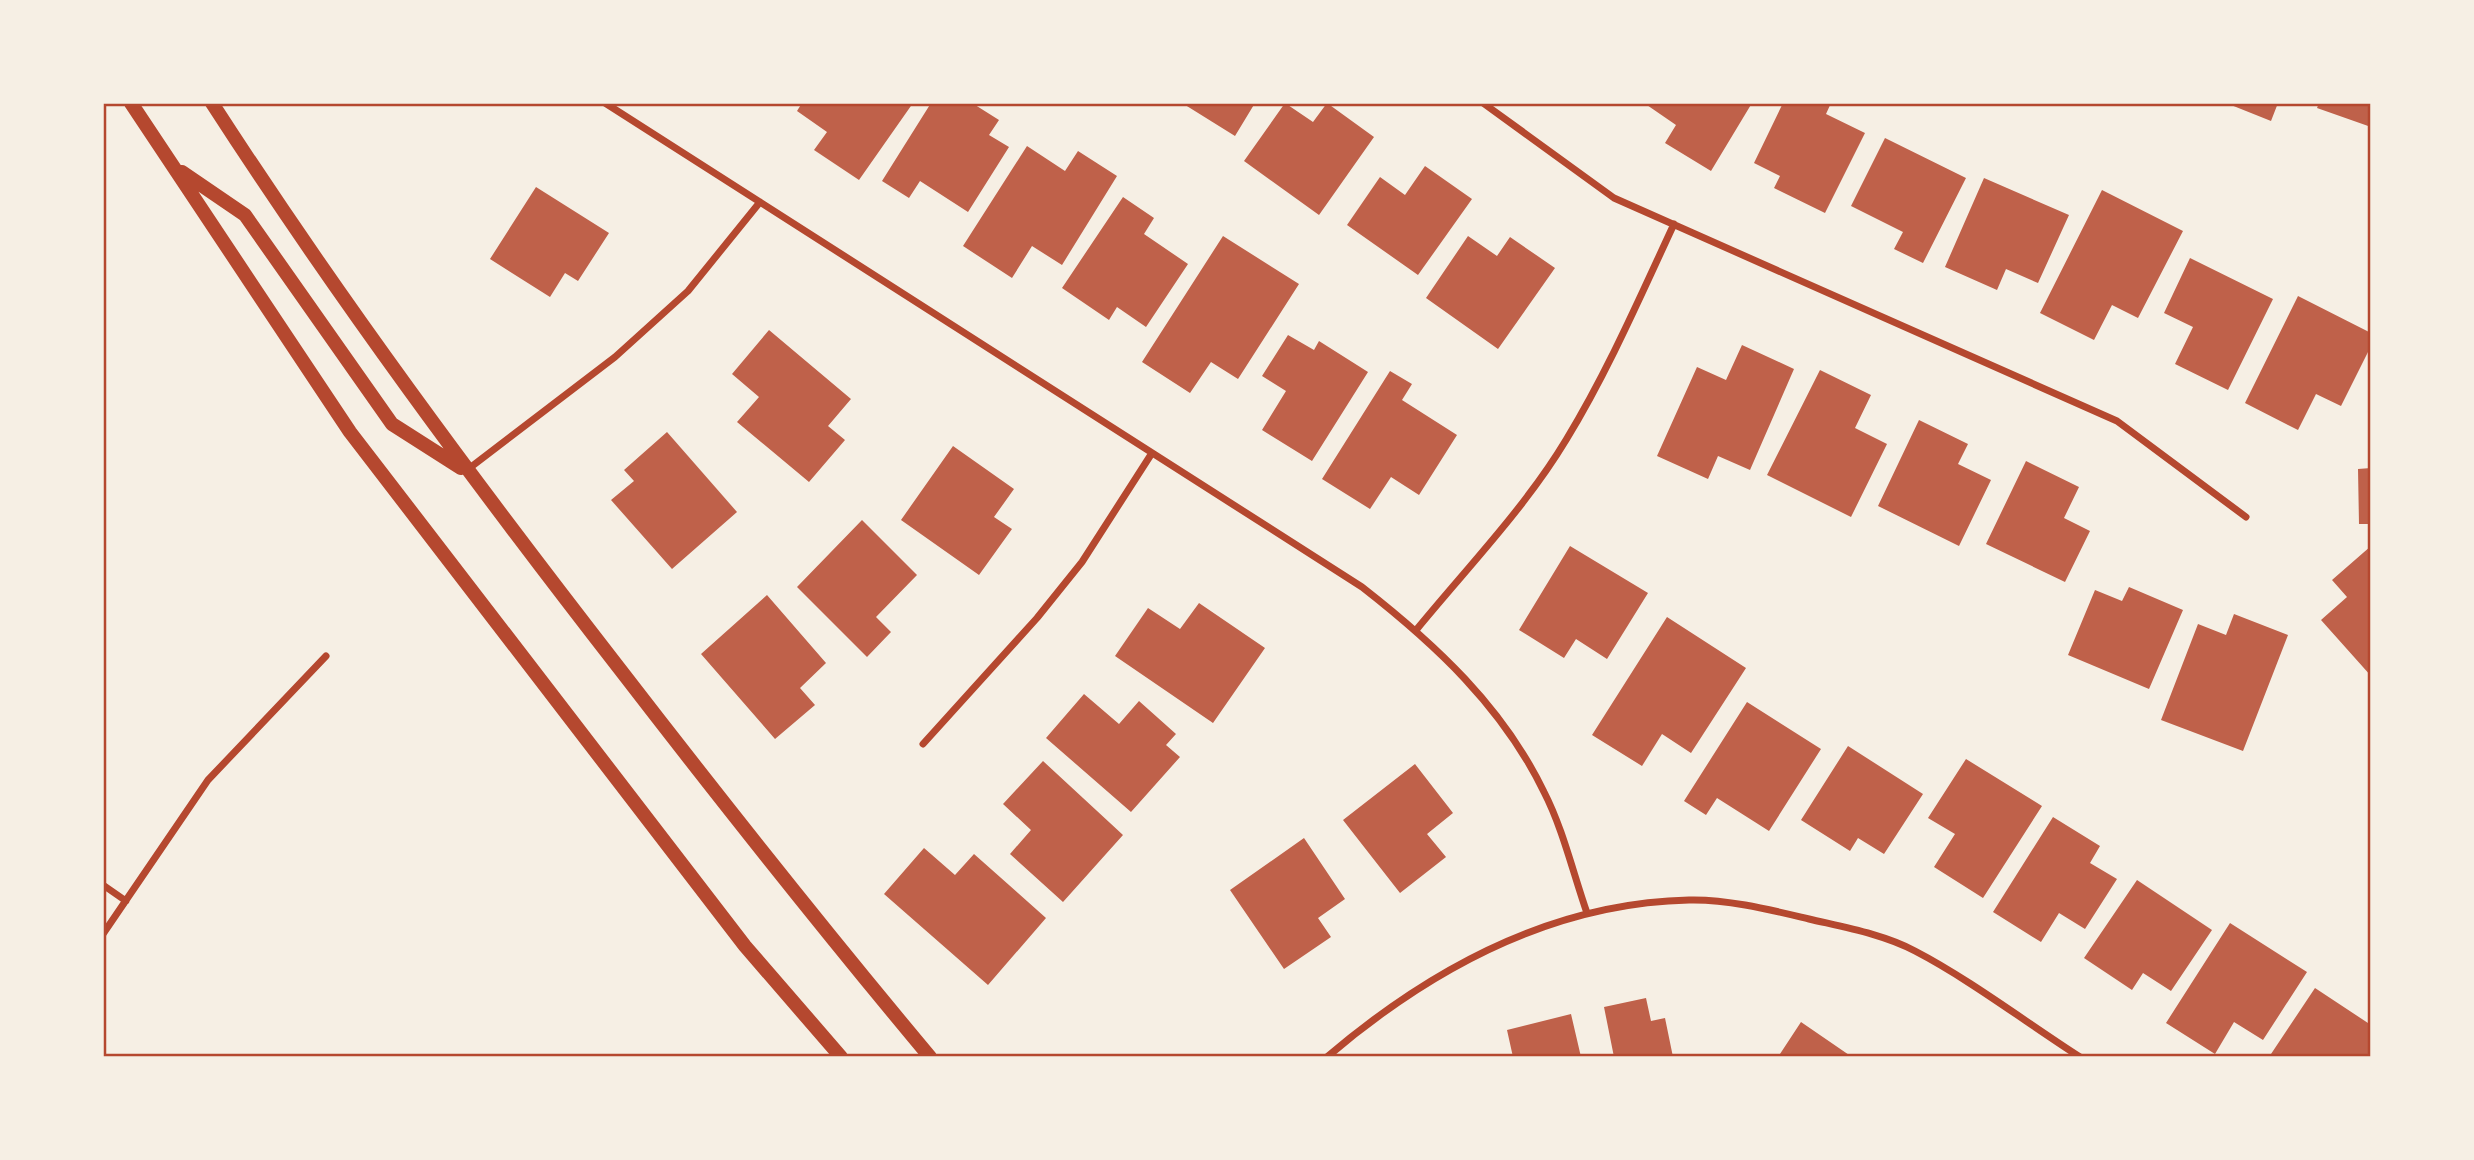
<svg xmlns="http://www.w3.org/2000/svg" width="2474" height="1160" font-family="Bitter,serif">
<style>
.building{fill:#bf614a}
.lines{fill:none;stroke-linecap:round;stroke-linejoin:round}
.minor{stroke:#b5482f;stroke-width:7}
.secondary{stroke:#b5482f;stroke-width:14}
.neatline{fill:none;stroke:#b5482f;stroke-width:2.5}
</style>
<rect width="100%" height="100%" fill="#f6efe4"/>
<path class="building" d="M802,103H913L859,180L814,150L827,132L797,111Z
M931,103H972L999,120L989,135L1009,147L968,212L920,181L909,198L882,181Z
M1182,103H1255L1235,136Z
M1285,103L1313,122L1327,103L1374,137L1319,215L1244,161Z
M1644,103H1752L1711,171L1665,143L1676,125Z
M1783,103H1831L1826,114L1865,133L1825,213L1774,188L1780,176L1754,163Z
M2226,103H2278L2271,121Z
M2319,103H2371V127L2317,108Z
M1885,138L1966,178L1923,263L1894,249L1903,232L1851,206Z
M1027,146L1065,171L1078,151L1117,176L1062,265L1032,246L1012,278L963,246Z
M1425,166L1472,199L1418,275L1347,225L1380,177L1405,195Z
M1984,178L2069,215L2038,283L2006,269L1997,290L1945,267Z
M536,187L609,233L578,281L565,273L550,297L490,259Z
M2102,190L2183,231L2138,318L2112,305L2094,340L2040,313Z
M1123,197L1154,218L1144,234L1188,264L1146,327L1117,307L1109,320L1062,288Z
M1223,236L1299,284L1238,379L1211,362L1190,393L1142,362Z
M1468,236L1497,256L1510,237L1555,268L1498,349L1426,298Z
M2190,258L2273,299L2228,390L2175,364L2193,327L2164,313Z
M2298,296L2371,333V346L2341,406L2316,394L2298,430L2245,403Z
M769,330L851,399L828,426L845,440L809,482L737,422L759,397L732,374Z
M1288,335L1314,350L1319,341L1368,372L1312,461L1262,430L1286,391L1262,376Z
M1742,345L1794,369L1750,470L1718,456L1708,479L1657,456L1697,367L1726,380Z
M1820,370L1871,395L1855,428L1887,444L1851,517L1767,475Z
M1390,371L1412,384L1402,400L1457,435L1419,495L1391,477L1370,509L1322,479Z
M1919,420L1968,444L1958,464L1991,480L1959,546L1878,506Z
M667,432L737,512L672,569L611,500L634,481L624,470Z
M953,446L1014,489L994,517L1012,529L979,575L901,520Z
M2026,461L2079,487L2064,518L2090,531L2065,582L1986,544Z
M2371,468V524H2359L2358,469Z
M862,520L917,575L876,617L891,632L867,657L797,587Z
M1570,546L1648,593L1607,659L1576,639L1564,658L1519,630Z
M2371,546V676L2321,620L2347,597L2332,580Z
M2129,587L2183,610L2149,689L2068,655L2095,590L2122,601Z
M767,595L826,663L800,688L815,705L775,739L701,654Z
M1199,603L1265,648L1213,723L1115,656L1148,608L1180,629Z
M2234,614L2288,635L2243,751L2161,720L2198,624L2226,635Z
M1667,617L1746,668L1691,753L1662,734L1642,766L1592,735Z
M1084,694L1119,724L1139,701L1176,734L1166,745L1180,757L1131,812L1046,738Z
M1747,702L1821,749L1769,831L1717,798L1706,815L1684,801Z
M1848,746L1923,794L1884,854L1858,838L1850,851L1801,820Z
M1966,759L2042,806L1983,898L1934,867L1955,834L1928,818Z
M1043,761L1123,835L1063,902L1010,854L1031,830L1003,804Z
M1415,764L1453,813L1427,834L1446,857L1400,893L1343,820Z
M2053,817L2100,846L2090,863L2117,879L2085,929L2059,913L2041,942L1993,912Z
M1304,838L1345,899L1318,918L1331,937L1284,969L1230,890Z
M924,848L955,875L974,854L1046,918L988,985L884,894Z
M2137,880L2212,930L2171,991L2143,973L2132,990L2084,958Z
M2230,923L2307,972L2263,1040L2234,1022L2215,1054L2166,1023Z
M2315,988L2371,1025V1057H2269Z
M1646,998L1651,1021L1665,1018L1673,1057H1614L1604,1007Z
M1571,1014L1581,1057H1513L1507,1030Z
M1801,1022L1852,1057H1778Z"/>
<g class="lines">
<path class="minor" d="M605,103L1362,587C1435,644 1503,707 1544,792C1563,829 1573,873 1587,913
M1483,103L1614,198L2117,421L2246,517
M467,470L615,357L688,291L760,202
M1417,629C1467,568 1525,508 1566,440C1608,371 1640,297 1674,224
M923,744L1037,618L1082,562L1152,453
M103,885L126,901
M103,934L208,780L326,656
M1327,1057C1430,969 1550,903 1689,900C1728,899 1771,910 1809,919C1843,927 1883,934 1915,951C1969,979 2027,1023 2080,1057"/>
<path class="secondary" d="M131,103L350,432L745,946L841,1057
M212,103C338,298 476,484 619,668C720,799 823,929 930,1057
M182,172L245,215L392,424L461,468"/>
</g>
<rect width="2474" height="1160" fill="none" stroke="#f6efe4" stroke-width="210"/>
<rect x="105" y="105" width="2264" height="950" class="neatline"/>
</svg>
